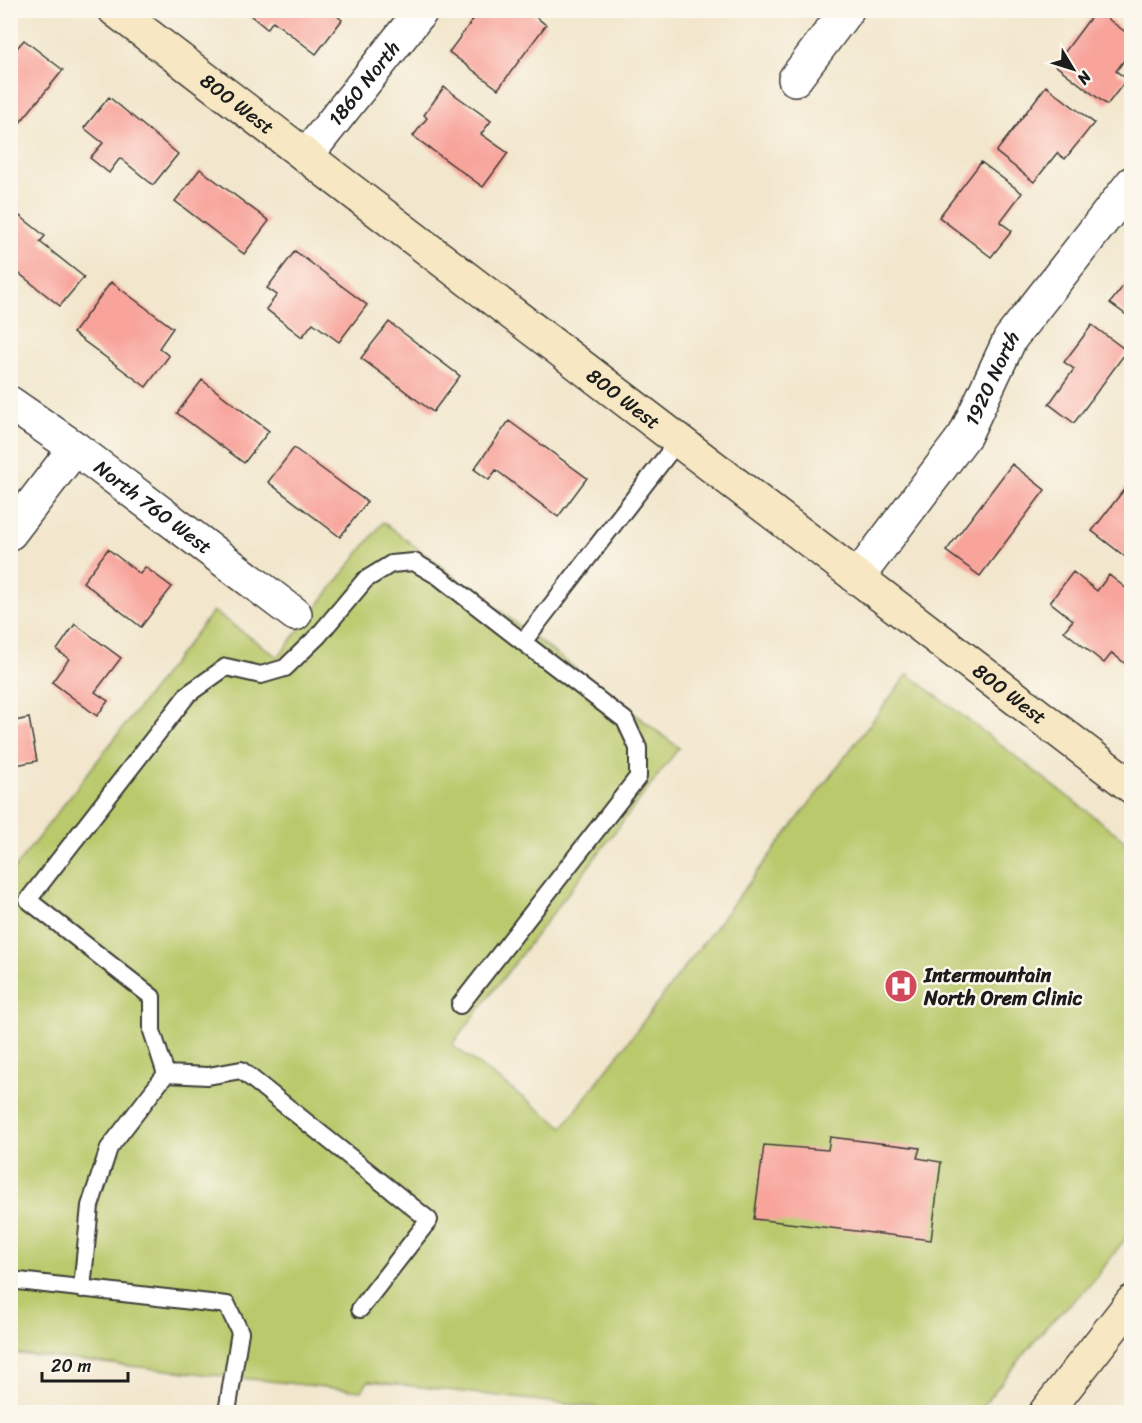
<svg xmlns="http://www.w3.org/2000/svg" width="1142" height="1423" font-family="Sriracha,sans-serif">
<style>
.green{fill:#bac96c;stroke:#6b7244;stroke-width:1.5}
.building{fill:#f8a49b}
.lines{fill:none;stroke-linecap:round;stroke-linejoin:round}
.lane-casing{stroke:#3c3a36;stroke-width:20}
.street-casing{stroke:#3c3a36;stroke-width:36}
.secondary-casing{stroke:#3c3a36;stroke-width:36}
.lane{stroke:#fff;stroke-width:16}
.street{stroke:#fff;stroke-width:33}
.secondary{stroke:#f7e8c3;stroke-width:33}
.labels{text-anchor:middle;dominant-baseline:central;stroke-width:5;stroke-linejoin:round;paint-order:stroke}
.street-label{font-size:20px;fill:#1c1c1c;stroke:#fbf7ec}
.poi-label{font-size:20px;font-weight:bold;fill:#1c1c1c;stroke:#fbf7ec;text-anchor:start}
</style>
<rect width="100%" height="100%" fill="#fbf7ec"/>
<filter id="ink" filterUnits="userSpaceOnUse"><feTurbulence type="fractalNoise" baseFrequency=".0167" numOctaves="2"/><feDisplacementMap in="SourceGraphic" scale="12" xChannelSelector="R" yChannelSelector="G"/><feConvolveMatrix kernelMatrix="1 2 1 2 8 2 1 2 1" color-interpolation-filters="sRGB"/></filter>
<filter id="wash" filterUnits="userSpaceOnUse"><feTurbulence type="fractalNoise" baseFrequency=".008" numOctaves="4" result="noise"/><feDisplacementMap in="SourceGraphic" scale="24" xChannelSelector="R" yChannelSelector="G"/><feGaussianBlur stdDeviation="1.35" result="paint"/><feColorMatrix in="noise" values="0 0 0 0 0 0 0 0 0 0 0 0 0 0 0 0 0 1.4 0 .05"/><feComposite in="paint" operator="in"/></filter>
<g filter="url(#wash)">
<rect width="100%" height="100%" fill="#f2e6cc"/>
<path class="green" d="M383,522L679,748L452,1045L563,1127L908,674L1131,845V1231L1092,1283L1046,1327L978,1412H636L369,1381L361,1391L11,1353L10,874L213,611L278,657Z"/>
<g id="blocks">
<path class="building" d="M244,10H330L342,20L316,54L273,21L267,29Z
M480,10H527L546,25L498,89L449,52Z
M1096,10L1132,37V50L1116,71L1127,79L1107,105L1055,65Z
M24,40L63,70L18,125L10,119V56Z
M1046,86L1094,123L1065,159L1057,153L1034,182L996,152Z
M444,87L491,121L481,134L508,153L483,187L413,136L427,118L424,115Z
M109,97L178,154L153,185L120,158L109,173L90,158L103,143L84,128Z
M981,162L1022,193L1000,222L1012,231L991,257L939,217Z
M200,169L269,221L244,254L175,201Z
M20,216L45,236L40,242L84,277L60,306L16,271L10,278V228Z
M295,251L367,305L339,342L313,323L302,337L266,309L277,295L267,288Z
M1132,275V319L1110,303Z
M111,282L173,328L159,348L169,356L146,387L73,333Z
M389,322L460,376L433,412L361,358Z
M1092,325L1127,351L1074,423L1049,404L1074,369L1064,362Z
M202,380L269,431L244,463L177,413Z
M509,421L587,478L558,517L496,470L489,480L474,469Z
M294,448L367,502L340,537L268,482Z
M1012,464L1045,490L980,576L946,551Z
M1130,482L1132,483V562L1092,531Z
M108,549L140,574L145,567L172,587L141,627L83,582Z
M1073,572L1097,591L1109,575L1132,593V659L1127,665L1112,653L1104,663L1064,631L1073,620L1050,602Z
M75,624L121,658L95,692L108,701L97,716L52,682L69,659L57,650Z
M29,718L37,761L10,766V722Z
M830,1137L920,1148L917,1158L941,1162L931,1240L754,1219L764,1145L828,1150Z"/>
</g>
</g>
<g filter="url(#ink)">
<use href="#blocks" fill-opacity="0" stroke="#3c3a36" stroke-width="1.5"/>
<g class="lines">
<defs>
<path id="lane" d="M460,1005L638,777V748L625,720L523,642
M166,1074L152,1031V997L28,900L188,694L226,667L261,675L285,668L318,636L365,580L391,564L414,562L438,576L523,642L678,441
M10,1280L227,1305L240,1332L227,1412
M82,1289L90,1206L109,1148L166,1074L208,1076L241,1070L429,1220L360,1309"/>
<g id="street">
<path d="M795,79L847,10"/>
<path id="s1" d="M306,156L422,10"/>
<path id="s2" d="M10,403L75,448L295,614"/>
<path d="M10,533L75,448"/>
<path id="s3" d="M857,578L965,435L1010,339L1132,183"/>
</g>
<g id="secondary">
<path id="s4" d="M115,10L1132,787"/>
<path d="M1046,1412L1132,1302"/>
</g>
</defs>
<use href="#lane" class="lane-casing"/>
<use href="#street" class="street-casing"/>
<use href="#secondary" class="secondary-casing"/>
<use href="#lane" class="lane"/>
<use href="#street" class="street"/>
<use href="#secondary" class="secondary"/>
</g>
</g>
<defs>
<symbol id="hospital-disc" viewBox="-11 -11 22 22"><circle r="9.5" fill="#d1495b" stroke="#fbf7ec"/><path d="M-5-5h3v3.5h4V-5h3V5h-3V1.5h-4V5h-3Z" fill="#fff"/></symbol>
</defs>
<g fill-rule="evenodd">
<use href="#hospital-disc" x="882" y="967" width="38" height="38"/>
</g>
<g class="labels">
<g class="street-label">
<text stroke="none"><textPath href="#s1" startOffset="93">1860 North</textPath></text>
<text stroke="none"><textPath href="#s4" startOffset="154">800 West</textPath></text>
<text stroke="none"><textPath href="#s3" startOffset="242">1920 North</textPath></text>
<text stroke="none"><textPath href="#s4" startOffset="640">800 West</textPath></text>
<text stroke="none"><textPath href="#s2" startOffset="177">North 760 West</textPath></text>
<text stroke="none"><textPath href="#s4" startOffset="1126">800 West</textPath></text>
</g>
<g class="poi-label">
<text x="924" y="975">Intermountain<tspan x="924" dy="23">North Orem Clinic</tspan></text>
</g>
</g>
<rect width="1142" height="1423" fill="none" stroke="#fbf7ec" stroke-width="36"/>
<g transform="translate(1073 69) rotate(128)" stroke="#fbf7ec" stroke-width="4.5" paint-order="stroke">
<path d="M0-4.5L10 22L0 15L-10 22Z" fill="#1c1c1c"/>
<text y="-9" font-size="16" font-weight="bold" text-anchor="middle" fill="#1c1c1c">N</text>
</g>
<path d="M42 1372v9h86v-9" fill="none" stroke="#1c1c1c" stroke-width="3"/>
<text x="51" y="1372" font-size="18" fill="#1c1c1c" stroke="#fbf7ec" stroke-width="4.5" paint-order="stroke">20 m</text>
</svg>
